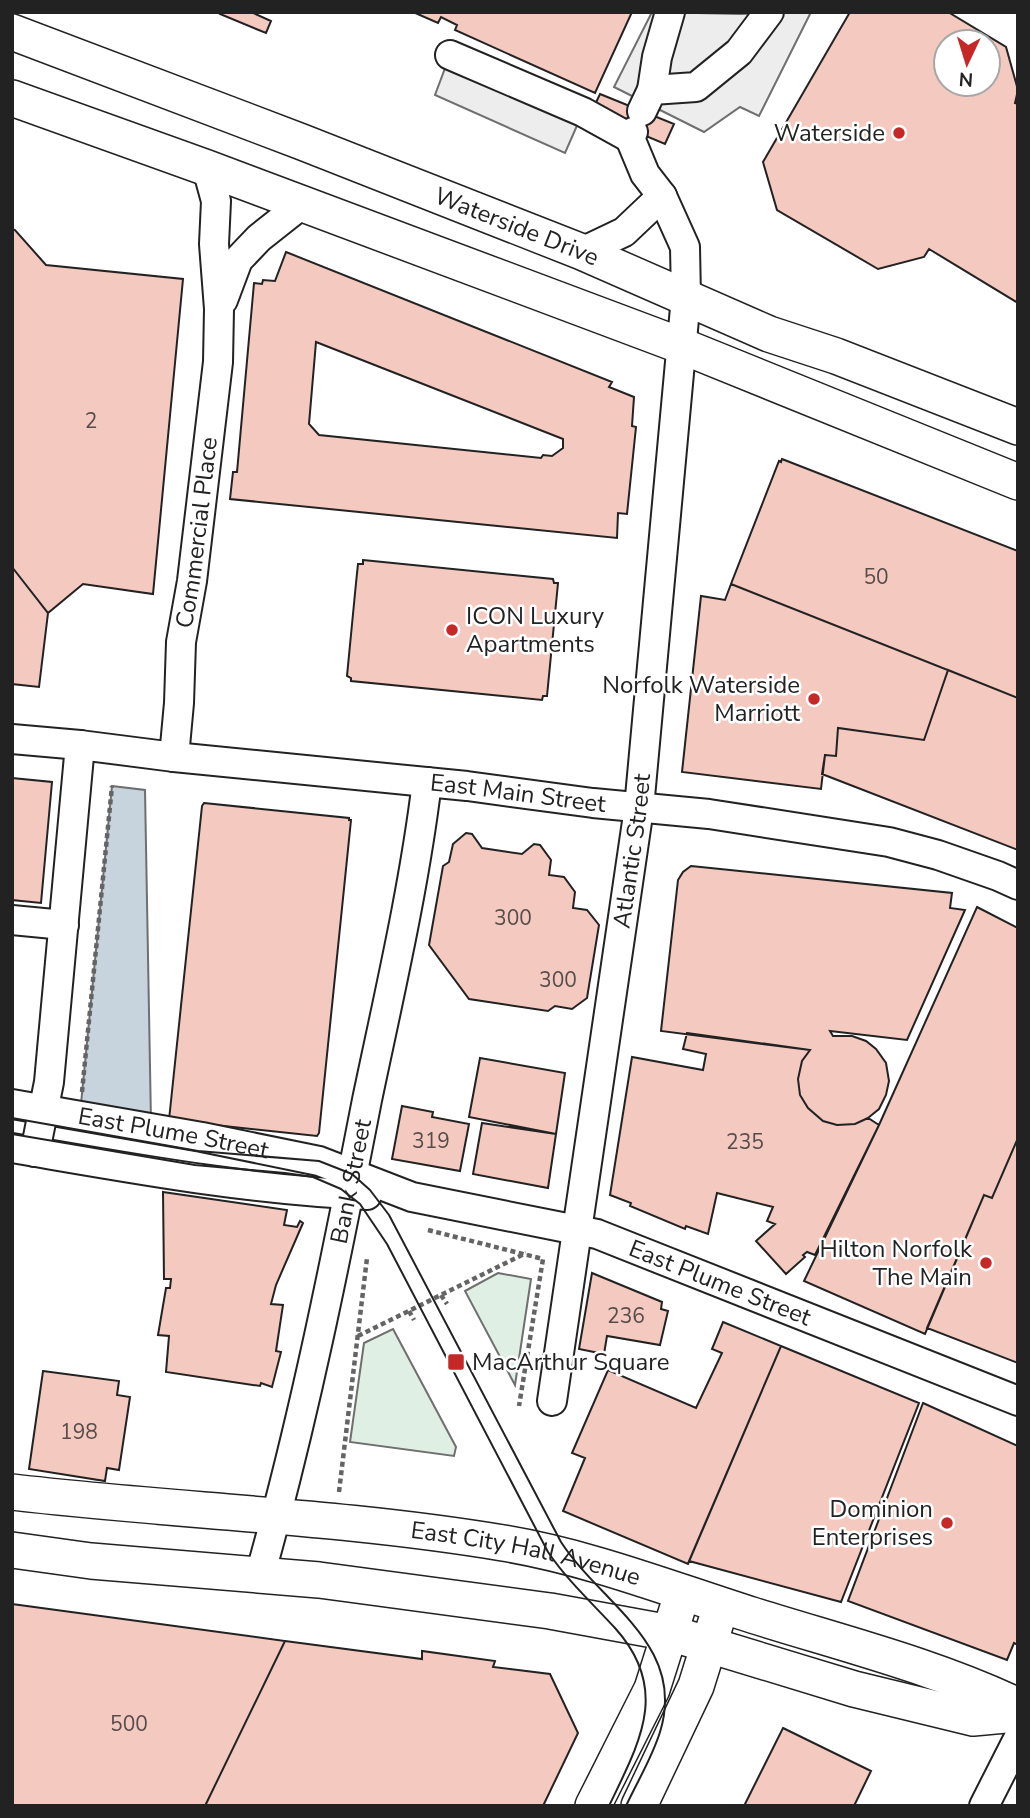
<svg xmlns="http://www.w3.org/2000/svg" width="1030" height="1818" font-family="'Nunito Sans',sans-serif">
<style>
.green{fill:#e0efe3;stroke:#6f6f6f;stroke-width:2}
.parking{fill:#ededed;stroke:#6f6f6f;stroke-width:2}
.water{fill:#c7d3dd;stroke:#6f6f6f;stroke-width:2}
.building{fill:#f3c9c0;stroke:#222;stroke-width:2;fill-rule:evenodd}
.lines{fill:none;stroke-linecap:round;stroke-linejoin:round}
.minor-casing{stroke:#222;stroke-width:32}
.major-casing{stroke:#222;stroke-width:38}
.path{stroke:#646464;stroke-width:4.5;stroke-dasharray:5 3.5;stroke-linecap:butt}
.minor{stroke:#fff;stroke-width:28}
.major{stroke:#fff;stroke-width:35}
.tram{stroke:#222;stroke-width:2}
.poi-dot{fill:#c62828;stroke:#fff;stroke-width:2.5}
.labels{text-anchor:middle;dominant-baseline:central;stroke-width:5;stroke-linejoin:round;paint-order:stroke}
.number-label{font-size:21px;fill:#564c4a}
.poi-label{font-size:24px;fill:#222;stroke:#fff;text-anchor:end}
.street-label{font-size:24px;fill:#222;stroke:#fff}
</style>
<rect width="100%" height="100%" fill="#fff"/>
<path class="green" d="M498,1273L531,1279L515,1385L465,1291Z
M393,1329L456,1447L454,1456L350,1442L364,1343Z"/>
<path class="parking" d="M652,12L741,14L811,12L759,116L740,107L704,132L614,87Z
M450,55L583,112L565,153L435,95Z"/>
<path class="water" d="M112,786L145,790L151,1122L81,1104Z"/>
<path class="building" d="M221,12H251L271,21L266,33L220,14Z
M413,12H632L595,93L455,30L457,25L441,17L438,23Z
M850,12H948L1006,47L1018,90L1015,103L1018,104V303L929,249L924,257L878,269L777,210L763,162ZM946,42H988V84H946Z
M600,94L674,124L665,144L591,113Z
M12,229L15,230L46,265L183,279L153,594L83,584L48,613L12,567Z
M286,252L612,382L609,387L634,397L632,426L636,427L627,514L618,513L617,538L230,499L233,472H237L254,283L262,284L263,280L275,281ZM316,342L563,439V448L552,456L543,455L541,458L319,435L309,424Z
M782,459L1018,551V698L731,584L779,461L781,462Z
M363,560L553,579L554,583H558L547,696H543L542,700L351,681V678L347,676L356,583L358,564H363Z
M12,567L48,613L39,687L12,684Z
M731,584L948,670L924,740L838,728L836,756L825,755L821,789L682,772L701,596L725,600Z
M948,670L1018,698V850L822,774L825,755L836,756L838,728L924,740Z
M12,778L52,782L41,903L12,900Z
M204,803L349,818V820H351L319,1133L317,1136L169,1120L202,806Z
M466,833L472,834L482,848L522,854L534,844L540,845L551,860L549,875L564,877L575,892L573,908L587,910L599,925L587,998L572,1009L555,1006L548,1011L469,999L429,945L443,866L449,862L453,844Z
M691,866L952,893L950,908L965,910L907,1040L830,1031L833,1036H852L866,1041L876,1049L886,1063L889,1081L886,1095L879,1109L868,1118L855,1124L837,1125L823,1121L808,1108L800,1095L798,1079L802,1061L810,1050L661,1031L678,880L683,872Z
M977,907L1018,928V1138L992,1198L984,1195L925,1334L804,1281L879,1125Z
M687,1033L810,1050L802,1061L798,1079L800,1095L808,1108L823,1121L837,1125L855,1124L868,1118L879,1125L815,1255L807,1252L803,1255L805,1257L786,1274L756,1241L775,1224L767,1221L773,1207L717,1193L708,1234L686,1226L685,1229L630,1206L631,1203L610,1195L632,1057L703,1070L706,1054L683,1049Z
M480,1058L565,1073L556,1134L469,1117Z
M402,1106L433,1112L432,1117L469,1124L460,1171L392,1159Z
M482,1123L556,1134L548,1188L473,1174Z
M1018,1138V1363L927,1328L984,1195L992,1198Z
M163,1192L287,1210L284,1225L297,1227L300,1221L303,1223L276,1285L271,1304L283,1305L276,1351L281,1352L272,1387L261,1383L260,1386L166,1372L169,1336L158,1335L166,1288H170L171,1279H164Z
M592,1273L662,1302L661,1309L668,1311L660,1345L607,1336L604,1354L579,1349Z
M723,1322L781,1346L688,1564L563,1511L585,1458L572,1453L608,1370L696,1408L722,1353L712,1349Z
M781,1346L919,1403L841,1602L689,1561Z
M43,1371L119,1381L117,1395L130,1397L119,1470L107,1468L105,1481L29,1469Z
M923,1403L1018,1446V1645L1014,1643L1007,1660L848,1601Z
M12,1604L285,1641L205,1806H12Z
M285,1641L422,1659V1651L495,1661L493,1667L550,1674L578,1733L543,1806H205Z
M783,1728L871,1771L854,1806H744Z"/>
<g class="lines">
<defs>
<g id="minor">
<path d="M450,55L583,112L630,138"/>
<path d="M652,90L657,57L670,12"/>
<path d="M642,111L652,90L696,87L739,52L769,12"/>
<path d="M582,252L624,232L662,196"/>
<path d="M223,300L238,260L259,238L302,204"/>
<path id="s1" d="M12,739L80,745L174,757L467,786L593,803L709,814L889,842L938,855L998,876L1018,885"/>
<path id="s2" d="M174,757L179,703L181,642L192,581L218,362L219,309L214,244L216,201L207,168"/>
<path d="M12,920L64,925"/>
<path id="s3" d="M12,1104L202,1137L319,1161L412,1197L597,1234L1018,1401"/>
<path d="M12,1148C130,1168 247,1190 367,1195"/>
<path d="M35,1152L49,1082L80,745"/>
<path id="s4" d="M552,1401L639,808L686,297L685,247L662,196L645,174L630,138L633,132"/>
<path id="s5" d="M260,1575C304,1419 336,1259 367,1100C389,995 414,889 427,782"/>
<path d="M984,1806L1018,1739"/>
</g>
<g id="major">
<path id="s6" d="M12,32L302,142L582,252L769,334L836,356L1018,427"/>
<path d="M12,98L207,168L682,346L1018,482"/>
<path id="s7" d="M12,1492C175,1511 341,1516 503,1543C588,1557 670,1589 752,1615C841,1643 934,1666 1018,1706"/>
<path d="M12,1550L91,1561L319,1580L550,1611L670,1633L854,1689L973,1718L1018,1714"/>
<path d="M593,1806L652,1689L677,1610"/>
<path d="M639,1806L696,1686L716,1622"/>
</g>
</defs>
<use href="#minor" class="minor-casing"/>
<use href="#major" class="major-casing"/>
<path class="path" d="M82,1092L112,786
M428,1230L543,1259L519,1406
M441,1295L447,1304
M409,1311L414,1320
M358,1336L526,1253
M339,1492L367,1258"/>
<use href="#minor" class="minor"/>
<use href="#major" class="major"/>
<path class="tram" d="M12,1118L198,1151L319,1161L352,1174L370,1190L389,1215L561,1542C601,1604 687,1645 660,1732C652,1758 637,1782 626,1806
M12,1134L195,1165L285,1173L313,1177L341,1189L360,1204L387,1244L548,1552C567,1580 592,1603 615,1628C671,1690 639,1743 609,1806"/>
</g>
<g class="poi-dot">
<circle cx="899" cy="133" r="7"/>
<circle cx="452" cy="630" r="7"/>
<circle cx="814" cy="699" r="7"/>
<circle cx="986" cy="1263" r="7"/>
<rect x="447" y="1353" width="18" height="18" rx="3.5"/>
<circle cx="947" cy="1523" r="7"/>
</g>
<g class="labels">
<g class="number-label">
<text x="91" y="421">2</text>
<text x="876" y="577">50</text>
<text x="513" y="918">300</text>
<text x="558" y="980">300</text>
<text x="431" y="1141">319</text>
<text x="745" y="1142">235</text>
<text x="626" y="1316">236</text>
<text x="79" y="1432">198</text>
<text x="129" y="1724">500</text>
</g>
<g class="poi-label">
<text x="885" y="133">Waterside</text>
<text x="466" y="616" text-anchor="start">ICON Luxury<tspan x="466" dy="28">Apartments</tspan></text>
<text x="800" y="685">Norfolk Waterside<tspan x="800" dy="28">Marriott</tspan></text>
<text x="972" y="1249">Hilton Norfolk<tspan x="972" dy="28">The Main</tspan></text>
<text x="472" y="1362" text-anchor="start">MacArthur Square</text>
<text x="933" y="1509">Dominion<tspan x="933" dy="28">Enterprises</tspan></text>
</g>
<g class="street-label">
<text stroke="none"><textPath href="#s6" startOffset="541">Waterside Drive</textPath></text>
<text stroke="none"><textPath href="#s2" startOffset="226">Commercial Place</textPath></text>
<text stroke="none"><textPath href="#s1" startOffset="509">East Main Street</textPath></text>
<text stroke="none"><textPath href="#s4" startOffset="556">Atlantic Street</textPath></text>
<text stroke="none"><textPath href="#s3" startOffset="164">East Plume Street</textPath></text>
<text stroke="none"><textPath href="#s5" startOffset="404">Bank Street</textPath></text>
<text stroke="none"><textPath href="#s3" startOffset="733">East Plume Street</textPath></text>
<text stroke="none"><textPath href="#s7" startOffset="518">East City Hall Avenue</textPath></text>
</g>
</g>
<rect width="1030" height="1818" fill="none" stroke="#222222" stroke-width="28"/>
<g transform="translate(967 63) rotate(184)"><circle r="33" fill="#ffffff" stroke="#a7a7a7" stroke-width="2"/>
<path d="M0-5L12 26L0 18L-12 26Z" fill="#c62828"/>
<text y="-10" font-size="19" font-weight="bold" text-anchor="middle" fill="#222222">N</text>
</g>
</svg>
